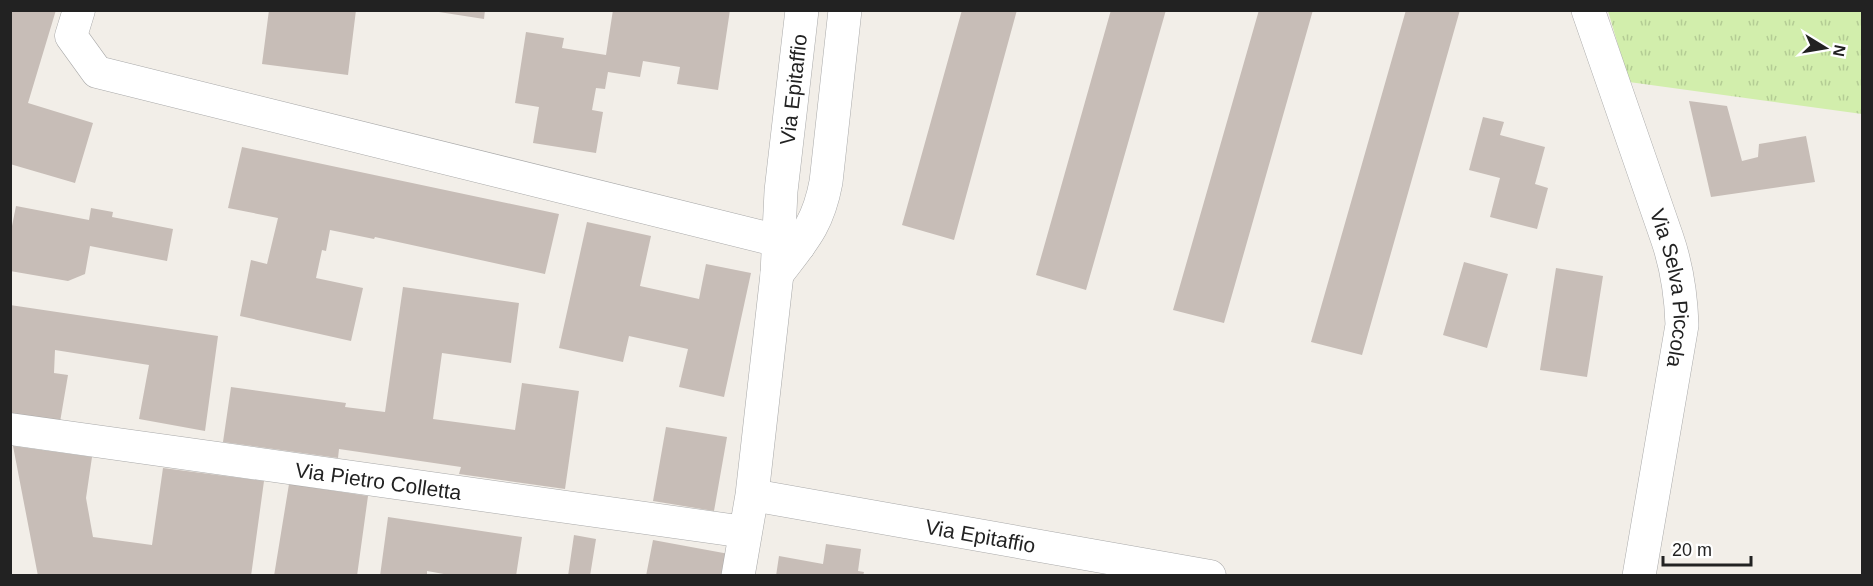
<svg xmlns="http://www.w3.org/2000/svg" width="1873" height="586" font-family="Helvetica,sans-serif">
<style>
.grass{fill:url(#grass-tufts)}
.building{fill:#c7bdb7}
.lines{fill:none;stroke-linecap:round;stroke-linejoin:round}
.minor-casing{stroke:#a9a9a9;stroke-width:33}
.tertiary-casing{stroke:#a9a9a9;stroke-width:34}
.minor{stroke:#fff;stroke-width:32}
.tertiary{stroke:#fff;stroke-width:33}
.labels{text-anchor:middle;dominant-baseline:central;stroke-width:6;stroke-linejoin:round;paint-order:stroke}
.street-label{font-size:21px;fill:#222;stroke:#fff}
</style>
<defs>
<pattern id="grass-tufts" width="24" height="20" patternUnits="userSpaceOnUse" patternTransform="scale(1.5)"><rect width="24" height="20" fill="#d2eeac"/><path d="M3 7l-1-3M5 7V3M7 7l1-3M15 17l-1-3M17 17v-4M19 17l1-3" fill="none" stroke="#b4cc94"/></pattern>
</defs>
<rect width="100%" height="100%" fill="#f2eee8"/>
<path class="grass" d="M1608,11H1862V114L1629,82Z"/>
<path class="building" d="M10,10H56L28,103L93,123L75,183L10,164Z
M269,10H356L348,75L262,64Z
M426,10H485L484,19Z
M613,10H730L718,90L677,84L680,67L643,61L640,77L608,72L605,89L596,88L592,110L603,112L596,153L533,143L539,107L515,103L526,32L564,38L562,48L606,55Z
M962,10H1017L954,240L902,225Z
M1111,10H1166L1086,290L1036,275Z
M1259,10H1313L1224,323L1173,310Z
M1406,10H1460L1362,355L1311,342Z
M1689,101L1727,106L1742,161L1758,157L1759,144L1806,136L1815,182L1711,197Z
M1483,117L1504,122L1500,135L1545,147L1535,184L1548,188L1537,229L1490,217L1500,178L1469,170Z
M242,147L559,214L545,274L375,237L374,239L330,230L326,251L322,250L316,278L363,288L351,341L240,316L251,260L267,264L278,218L228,208Z
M16,206L89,220L91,208L113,212L112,217L173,229L167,261L90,246L85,274L68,281L10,271V236Z
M587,222L651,236L640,286L699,299L706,264L751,273L724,397L679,387L688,349L629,336L623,362L559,348Z
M1464,262L1508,274L1487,348L1443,335Z
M1556,268L1603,276L1587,377L1540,370Z
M403,287L519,303L511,363L442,353L433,419L515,430L522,383L579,391L565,489L459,474L461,467L339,449L338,458L223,442L231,387L346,403L345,407L385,412Z
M10,305L218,336L205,431L139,419L149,365L55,350L54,373L68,375L60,422L10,414Z
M666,427L727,437L714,511L653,501Z
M13,446L92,457L86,498L93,537L152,545L163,468L264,481L251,576H162L152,574V576H38Z
M289,484L368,496L357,576H274Z
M388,517L522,537L516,576H455L427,571V576H380Z
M574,535L596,539L590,576H568Z
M653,540L729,554L725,576H646Z
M826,544L861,549L858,571L864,572L863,576H776L779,556L823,564Z"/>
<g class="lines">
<defs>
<g id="minor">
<path d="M79,10L71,36L97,72L799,246"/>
<path id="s1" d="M10,429L745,532"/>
<path id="s2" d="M752,495L1210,576"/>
</g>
<g id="tertiary">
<path id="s3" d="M1588,10L1667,238C1677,267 1681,294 1682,325L1639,576"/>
<path d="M777,274C803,240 818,225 826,182L845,10"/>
<path id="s4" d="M738,576L752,495L777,274L781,191L802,10"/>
</g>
</defs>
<use href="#minor" class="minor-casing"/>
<use href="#tertiary" class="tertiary-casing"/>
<use href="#minor" class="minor"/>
<use href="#tertiary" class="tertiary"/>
</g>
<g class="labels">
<g class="street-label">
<text stroke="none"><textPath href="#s4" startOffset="490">Via Epitaffio</textPath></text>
<text stroke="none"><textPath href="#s3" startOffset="292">Via Selva Piccola</textPath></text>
<text stroke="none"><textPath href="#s1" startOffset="372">Via Pietro Colletta</textPath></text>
<text stroke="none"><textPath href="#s2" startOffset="232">Via Epitaffio</textPath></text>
</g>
</g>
<rect width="1873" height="586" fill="none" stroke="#222222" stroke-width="24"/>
<g transform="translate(1825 48) rotate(101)" stroke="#ffffff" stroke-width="4.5" paint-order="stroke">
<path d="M0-4.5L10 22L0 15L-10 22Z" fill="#222222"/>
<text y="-9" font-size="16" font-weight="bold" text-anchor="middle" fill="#222222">N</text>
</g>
<path d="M1663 556v9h88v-9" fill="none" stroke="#222222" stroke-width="3"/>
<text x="1672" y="556" font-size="18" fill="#222222" stroke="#ffffff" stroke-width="4.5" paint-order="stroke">20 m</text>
</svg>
